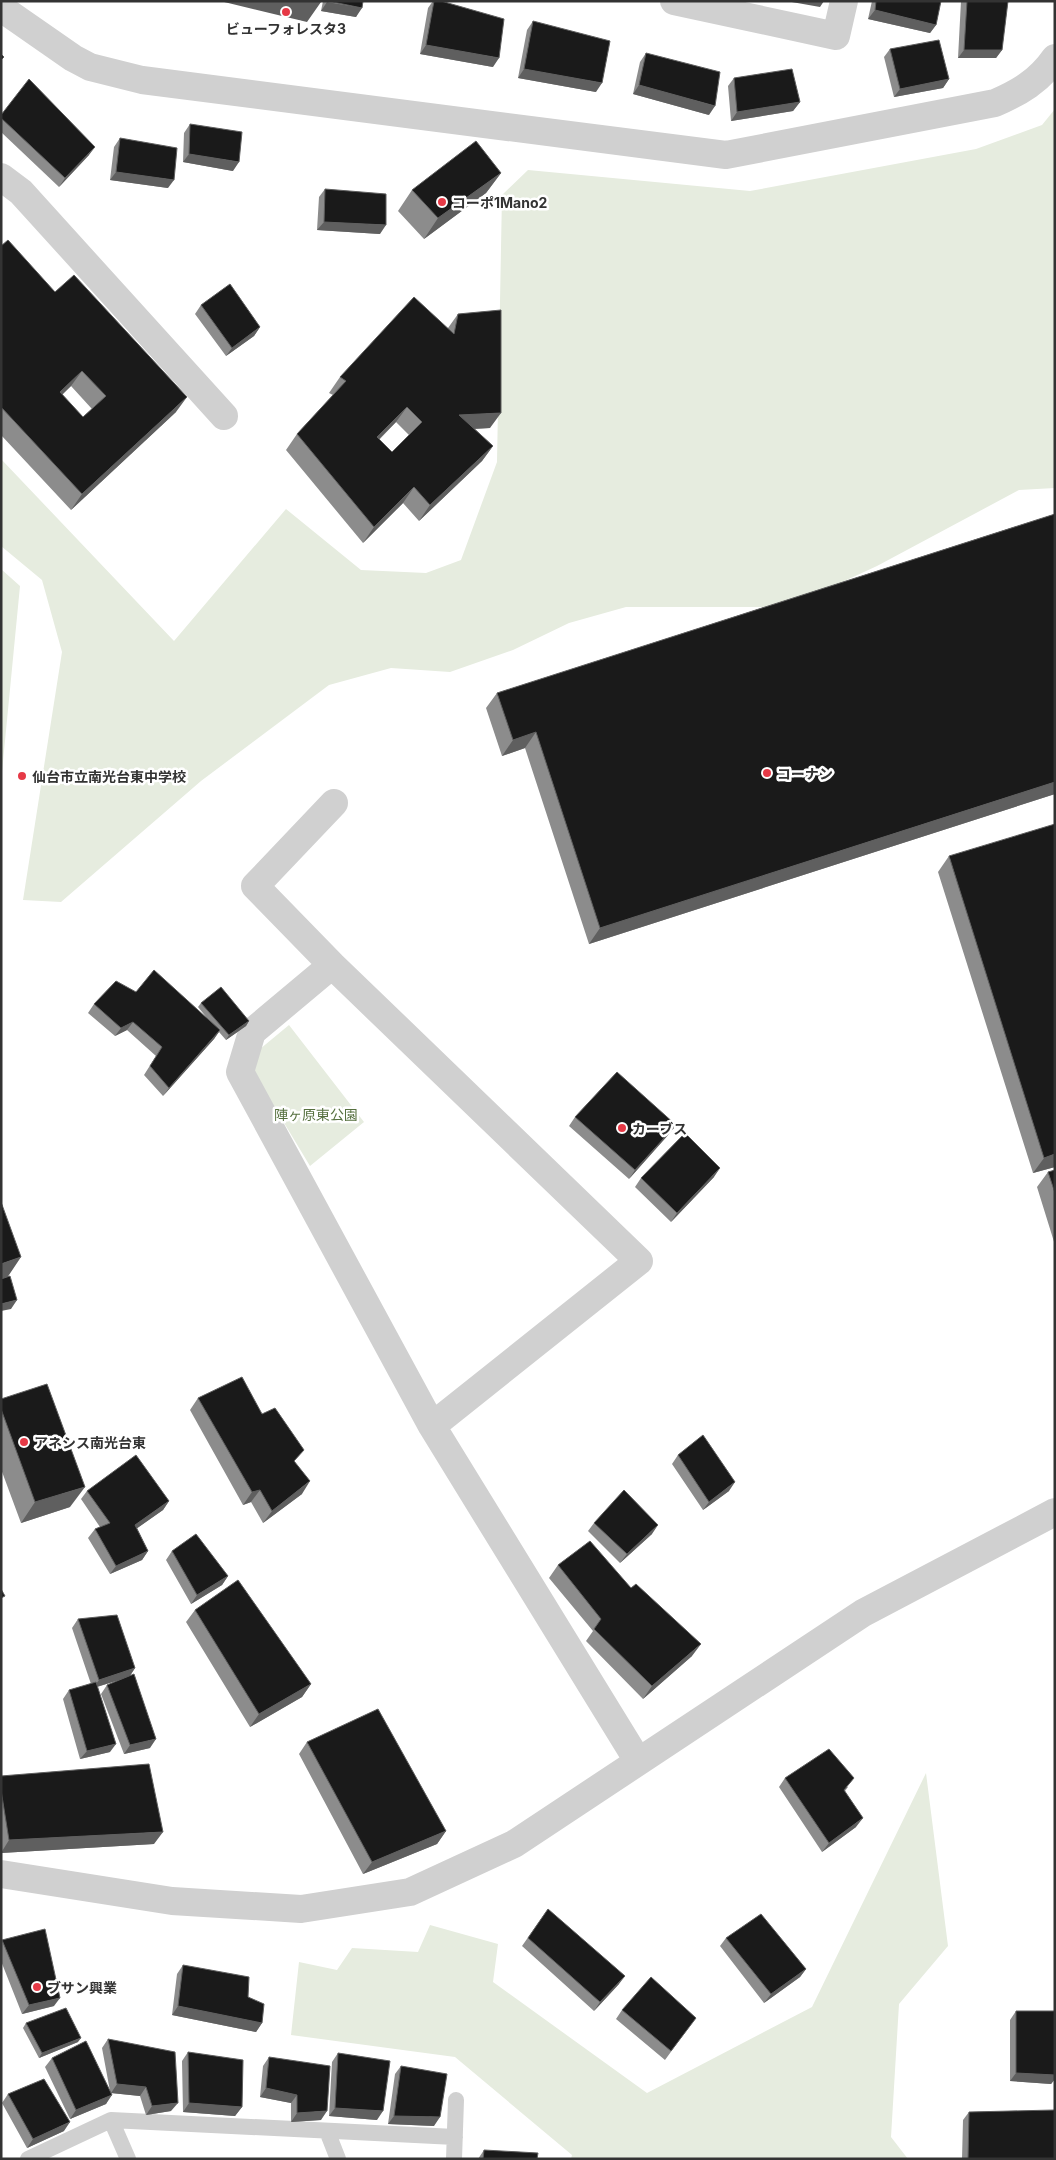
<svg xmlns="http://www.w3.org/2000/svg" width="1056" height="2160" font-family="Inter,'Noto Sans JP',sans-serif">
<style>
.green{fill:#e6ecdf}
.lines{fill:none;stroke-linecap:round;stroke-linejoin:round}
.service{stroke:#d0d0d0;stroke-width:16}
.minor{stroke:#d0d0d0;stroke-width:28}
.tertiary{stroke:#d0d0d0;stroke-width:28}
.wall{fill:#8c8c8c;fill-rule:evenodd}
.shaded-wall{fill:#5f5f5f}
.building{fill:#1a1a1a;stroke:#5f5f5f;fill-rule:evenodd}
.poi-dot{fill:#e63946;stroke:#fff;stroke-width:2}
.labels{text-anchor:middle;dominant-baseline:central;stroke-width:5;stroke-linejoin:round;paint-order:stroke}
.poi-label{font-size:14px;font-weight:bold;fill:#333;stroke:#fff;text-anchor:start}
.park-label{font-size:14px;fill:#56703f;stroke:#fff}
</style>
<rect width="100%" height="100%" fill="#fff"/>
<path class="green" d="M1055,109V488L1019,490L877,566L788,607H626L569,623L513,650L450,672L391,668L329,685L201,781L61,902L23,900L62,652L42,580L1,546V459L174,641L286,509L361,570L426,573L461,560L497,462L502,195L528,170L750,191L976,149L1042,125Z
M1,569L20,586L1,782Z
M289,1025L364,1122L310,1166L254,1073L260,1049Z
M926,1773L948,1946L899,2004L891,2137L908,2159H571L572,2155L455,2057L291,2035L299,1962L337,1970L352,1948L418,1952L430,1925L498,1944L493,1982L647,2093L812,2007Z"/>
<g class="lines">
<path class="service" d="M111,2120L128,2159
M327,2131L338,2159
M28,2159L111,2120L455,2137
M454,2159L456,2100"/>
<path class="minor" d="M674,1L836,36L844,1
M1,8L73,58L90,67L142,80L726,155L995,103C1020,92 1039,81 1055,58
M1,177L21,192L224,416
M334,803L255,886L332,965L639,1261L432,1426
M332,965L252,1032L240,1072L432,1426L638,1761"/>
<path class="tertiary" d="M1,1874L172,1901L301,1909L410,1892L514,1844L863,1613L1055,1512"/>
</g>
<path class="wall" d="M323,1H363L356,17L321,11Z
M433,1H441L493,67L420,54L428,8Z
M872,1H941L936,25L930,33L868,19Z
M961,1H1008L1002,50L996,58H958Z
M533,21L596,92L518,78L527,30Z
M890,49L949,79L943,88L894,97L884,57Z
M646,53L709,115L633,94L640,62Z
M734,78L800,102L793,111L731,121L728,86Z
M1,115L89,155L59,187L1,132Z
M190,124L233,171L183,162L184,133Z
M120,138L168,188L110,180L114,147Z
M501,173L486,193L424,239L398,211L412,190Z
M325,189L380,234L317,230L319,197Z
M1,246L55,292L176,412L71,510L1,435ZM71,386L92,409L83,417L62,395Z
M201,305L260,327L254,336L226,356L195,314Z
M458,314L490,428L475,429L493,446L482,461L419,521L403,503L363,543L286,450L297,434L333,395L329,393L340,377L448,328ZM396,422L409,435L392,452L379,440Z
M1055,514V794L589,944L525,748L502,756L486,708L497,693Z
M949,856L1055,1167L1033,1173L938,872Z
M136,992L207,1018L198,1007L201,1003L249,1021L246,1026L226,1040L219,1032L214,1039L163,1096L144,1075L156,1056L127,1030L115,1036L88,1013L94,1004Z
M575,1117L676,1125L669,1134L629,1179L569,1126Z
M1055,1170V1245L1037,1187L1048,1172Z
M714,1177L671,1222L635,1187L641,1178Z
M198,1398L262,1414L295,1462L302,1494L263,1523L251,1502L243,1505L190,1410Z
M1,1399L70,1507L21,1523L1,1469Z
M678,1455L729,1491L703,1510L672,1464Z
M87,1491L169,1501L163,1510L137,1528L148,1551L142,1560L110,1574L88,1538L95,1529L100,1527L81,1499Z
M594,1523L652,1534L620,1563L588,1531Z
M172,1551L228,1576L222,1585L191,1604L166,1560Z
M558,1565L631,1588L692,1656L643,1699L586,1641L593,1631L549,1578Z
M195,1610L311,1684L302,1697L250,1727L186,1622Z
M78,1619L135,1668L130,1676L150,1748L124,1754L101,1694L107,1685L119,1680L97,1687L110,1752L80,1759L63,1699L69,1690L91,1684L72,1628Z
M307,1742L446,1831L437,1844L363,1874L299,1754Z
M1,1776L154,1844L1,1853Z
M785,1778L848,1787L845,1791L856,1827L822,1852L779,1787Z
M548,1909L619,1984L594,2011L522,1946Z
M726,1938L806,1969L800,1977L764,2003L720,1946Z
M2,1940L54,2006L22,2014L1,1961V1942Z
M183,1965L248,1997L262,2023L256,2032L172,2015L177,1974Z
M622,2010L689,2027L665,2060L616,2019Z
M1016,2011H1055V2079L1051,2084L1010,2081V2020Z
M26,2023L78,2042L39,2058L23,2028Z
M108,2039L171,2111L146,2115L140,2096L111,2093L106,2104L70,2119L45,2067L52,2058L110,2091L102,2048Z
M188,2052L242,2107L235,2116L183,2112L182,2061Z
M338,2053L377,2120L329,2116L332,2062Z
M269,2057L321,2120L291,2122V2103L260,2097L263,2066Z
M401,2066L434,2126L388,2124L395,2074Z
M8,2094L64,2131L27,2148L2,2103Z
M969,2112L1055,2159H962L963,2120Z
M484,2150L537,2159H478Z"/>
<path class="shaded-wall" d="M220,1H320L321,2L307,22Z
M786,1H824L820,7Z
M327,2L362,8L356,17L321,11Z
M875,10L936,25L930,33L868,19Z
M426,45L499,58L493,67L420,54Z
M964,50H1002L996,58H958Z
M524,69L602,83L596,92L518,78Z
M949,79L943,88L894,97L900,89Z
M639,85L715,106L709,115L633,94Z
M800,102L793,111L731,121L737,112Z
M95,147L89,155L59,187L65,178Z
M189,154L239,162L233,171L183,162Z
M116,172L174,180L168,188L110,180Z
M501,173L486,193L424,239L438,218Z
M324,222L386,225L380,234L317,230Z
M260,327L254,336L226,356L232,348Z
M82,371L71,386L49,407L60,392Z
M187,397L176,412L71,510L82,494Z
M407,407L396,422L365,453L377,437Z
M501,413L490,428L448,430L459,415Z
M493,446L482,461L419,521L430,505Z
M414,487L403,503L363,543L374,527Z
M536,732L525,748L502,756L513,740Z
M1055,782V794L589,944L600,928Z
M249,1021L246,1026L226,1040L229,1035Z
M133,1022L127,1030L115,1036L121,1028Z
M220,1030L214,1039L163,1096L169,1088Z
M676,1125L669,1134L629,1179L635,1170Z
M1055,1154V1167L1033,1173L1044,1158Z
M720,1168L714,1177L671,1222L677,1213Z
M21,1257L7,1278L1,1280V1264Z
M17,1300L11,1309L1,1311V1304Z
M310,1481L302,1494L263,1523L272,1511Z
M735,1482L729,1491L703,1510L709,1502Z
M85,1487L70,1507L21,1523L35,1502Z
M260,1490L251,1502L243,1505L252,1492Z
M169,1501L163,1510L129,1534L135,1525Z
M658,1525L652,1534L620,1563L627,1554Z
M148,1551L142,1560L110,1574L116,1566Z
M228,1576L222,1585L191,1604L197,1595Z
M701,1644L692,1656L643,1699L652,1686Z
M135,1668L129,1677L93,1688L99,1680Z
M311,1684L302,1697L250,1727L259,1714Z
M156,1739L150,1748L124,1754L130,1745Z
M116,1744L110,1752L80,1759L87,1751Z
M863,1818L856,1827L822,1852L829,1843Z
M446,1831L437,1844L363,1874L372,1862Z
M163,1832L154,1844L1,1853L9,1840Z
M806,1969L800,1977L764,2003L771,1994Z
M625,1976L619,1984L594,2011L600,2002Z
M60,1998L54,2006L22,2014L29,2005Z
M178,2006L262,2023L256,2032L172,2015Z
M81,2038L78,2042L39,2058L42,2053Z
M1016,2073L1055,2075V2079L1051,2084L1010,2081Z
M117,2084L146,2087L140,2096L111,2093Z
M266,2088L297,2095L291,2103L260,2097Z
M112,2095L106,2104L70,2119L76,2110Z
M178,2103L171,2111L146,2115L152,2106Z
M189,2103L242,2107L235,2116L183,2112Z
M335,2108L383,2111L377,2120L329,2116Z
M327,2111L321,2120L291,2122L297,2113Z
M394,2116L440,2117L434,2126L388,2124Z
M70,2122L64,2131L27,2148L33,2139Z"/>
<path class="building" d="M328,1H363L362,8Z
M434,1H441L504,19L499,58L426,45Z
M876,1H941L936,25L875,10Z
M967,1H1008L1002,50H964Z
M533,21L610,41L602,83L524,69Z
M939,40L949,79L900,89L890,49Z
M646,53L720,72L715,106L639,85Z
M1,54L4,57L1,60Z
M792,69L800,102L737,112L734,78Z
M29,79L95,147L65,178L1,118V115Z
M190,124L242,132L239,162L189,154Z
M120,138L177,148L174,180L116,172Z
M476,141L501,173L438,218L412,190Z
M325,189L386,194V225L324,222Z
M8,240L55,292L74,275L187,397L82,494L1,407V246ZM82,371L106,396L83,417L60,392Z
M230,284L260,327L232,348L201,305Z
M414,297L454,334L458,314L501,310V413L459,415L493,446L430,505L414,487L374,527L297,434L346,381L340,377ZM407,407L422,422L392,452L377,437Z
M1055,514V782L600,928L536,732L513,740L497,693Z
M1055,824V1154L1044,1158L949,856Z
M154,970L220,1030L169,1088L150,1066L162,1047L133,1022L121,1028L94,1004L116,981L136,992Z
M221,987L249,1021L229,1035L201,1003Z
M617,1072L676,1125L635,1170L575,1117Z
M685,1133L720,1168L677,1213L641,1178Z
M1055,1170V1193L1048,1172Z
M1,1202L21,1257L1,1264Z
M10,1276L17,1300L1,1304V1279Z
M242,1377L262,1414L275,1408L304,1450L294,1461L310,1481L272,1511L260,1490L252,1492L198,1398Z
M47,1384L85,1487L35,1502L1,1409V1399Z
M703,1435L735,1482L709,1502L678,1455Z
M136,1455L169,1501L135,1525L148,1551L116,1566L95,1529L110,1523L87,1491Z
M624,1490L658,1525L627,1554L594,1523Z
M196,1534L228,1576L197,1595L172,1551Z
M590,1541L631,1588L636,1584L701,1644L652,1686L594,1629L601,1619L558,1565Z
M238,1580L311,1684L259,1714L195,1610Z
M1,1589L5,1596L1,1598Z
M117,1615L135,1668L99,1680L78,1619Z
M134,1674L156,1739L130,1745L107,1685Z
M96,1682L116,1744L87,1751L69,1690Z
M378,1709L446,1831L372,1862L307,1742Z
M829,1749L854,1778L844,1790L863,1818L829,1843L785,1778Z
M149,1764L163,1832L9,1840L1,1790V1776Z
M548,1909L625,1976L600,2002L528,1938Z
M761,1914L806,1969L771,1994L726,1938Z
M45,1929L60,1998L29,2005L2,1940Z
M183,1965L249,1977L248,1997L264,2004L262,2023L178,2006Z
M651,1977L696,2018L671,2051L622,2010Z
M66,2008L81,2038L42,2053L26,2023Z
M1016,2011H1055V2075L1016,2073Z
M108,2039L175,2052L178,2103L152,2106L146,2087L117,2084Z
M86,2041L112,2095L76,2110L52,2058Z
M188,2052L243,2060L242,2107L189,2103Z
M338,2053L390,2061L383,2111L335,2108Z
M269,2057L330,2066L327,2111L297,2113V2095L266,2088Z
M401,2066L447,2074L440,2117L394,2116Z
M44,2079L70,2122L33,2139L8,2094Z
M1055,2110V2159H968L969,2112Z
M484,2150L538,2153L537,2159H483Z"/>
<g class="poi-dot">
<circle cx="286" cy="12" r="5"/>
<circle cx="442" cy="202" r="5"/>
<circle cx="767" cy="773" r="5"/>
<circle cx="22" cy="776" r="5"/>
<circle cx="622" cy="1128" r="5"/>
<circle cx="24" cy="1442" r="5"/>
<circle cx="37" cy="1987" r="5"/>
</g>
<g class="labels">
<g class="poi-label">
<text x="286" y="28" text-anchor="middle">ビューフォレスタ3</text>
<text x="452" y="202">コーポ1Mano2</text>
<text x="777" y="773">コーナン</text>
<text x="32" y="776">仙台市立南光台東中学校</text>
<text x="632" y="1128">カーブス</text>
<text x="34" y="1442">アネシス南光台東</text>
<text x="47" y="1987">ブサン興業</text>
</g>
<g class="park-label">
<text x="316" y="1114">陣ヶ原東公園</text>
</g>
</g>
<rect width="1056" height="2160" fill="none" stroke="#333333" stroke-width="5"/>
</svg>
